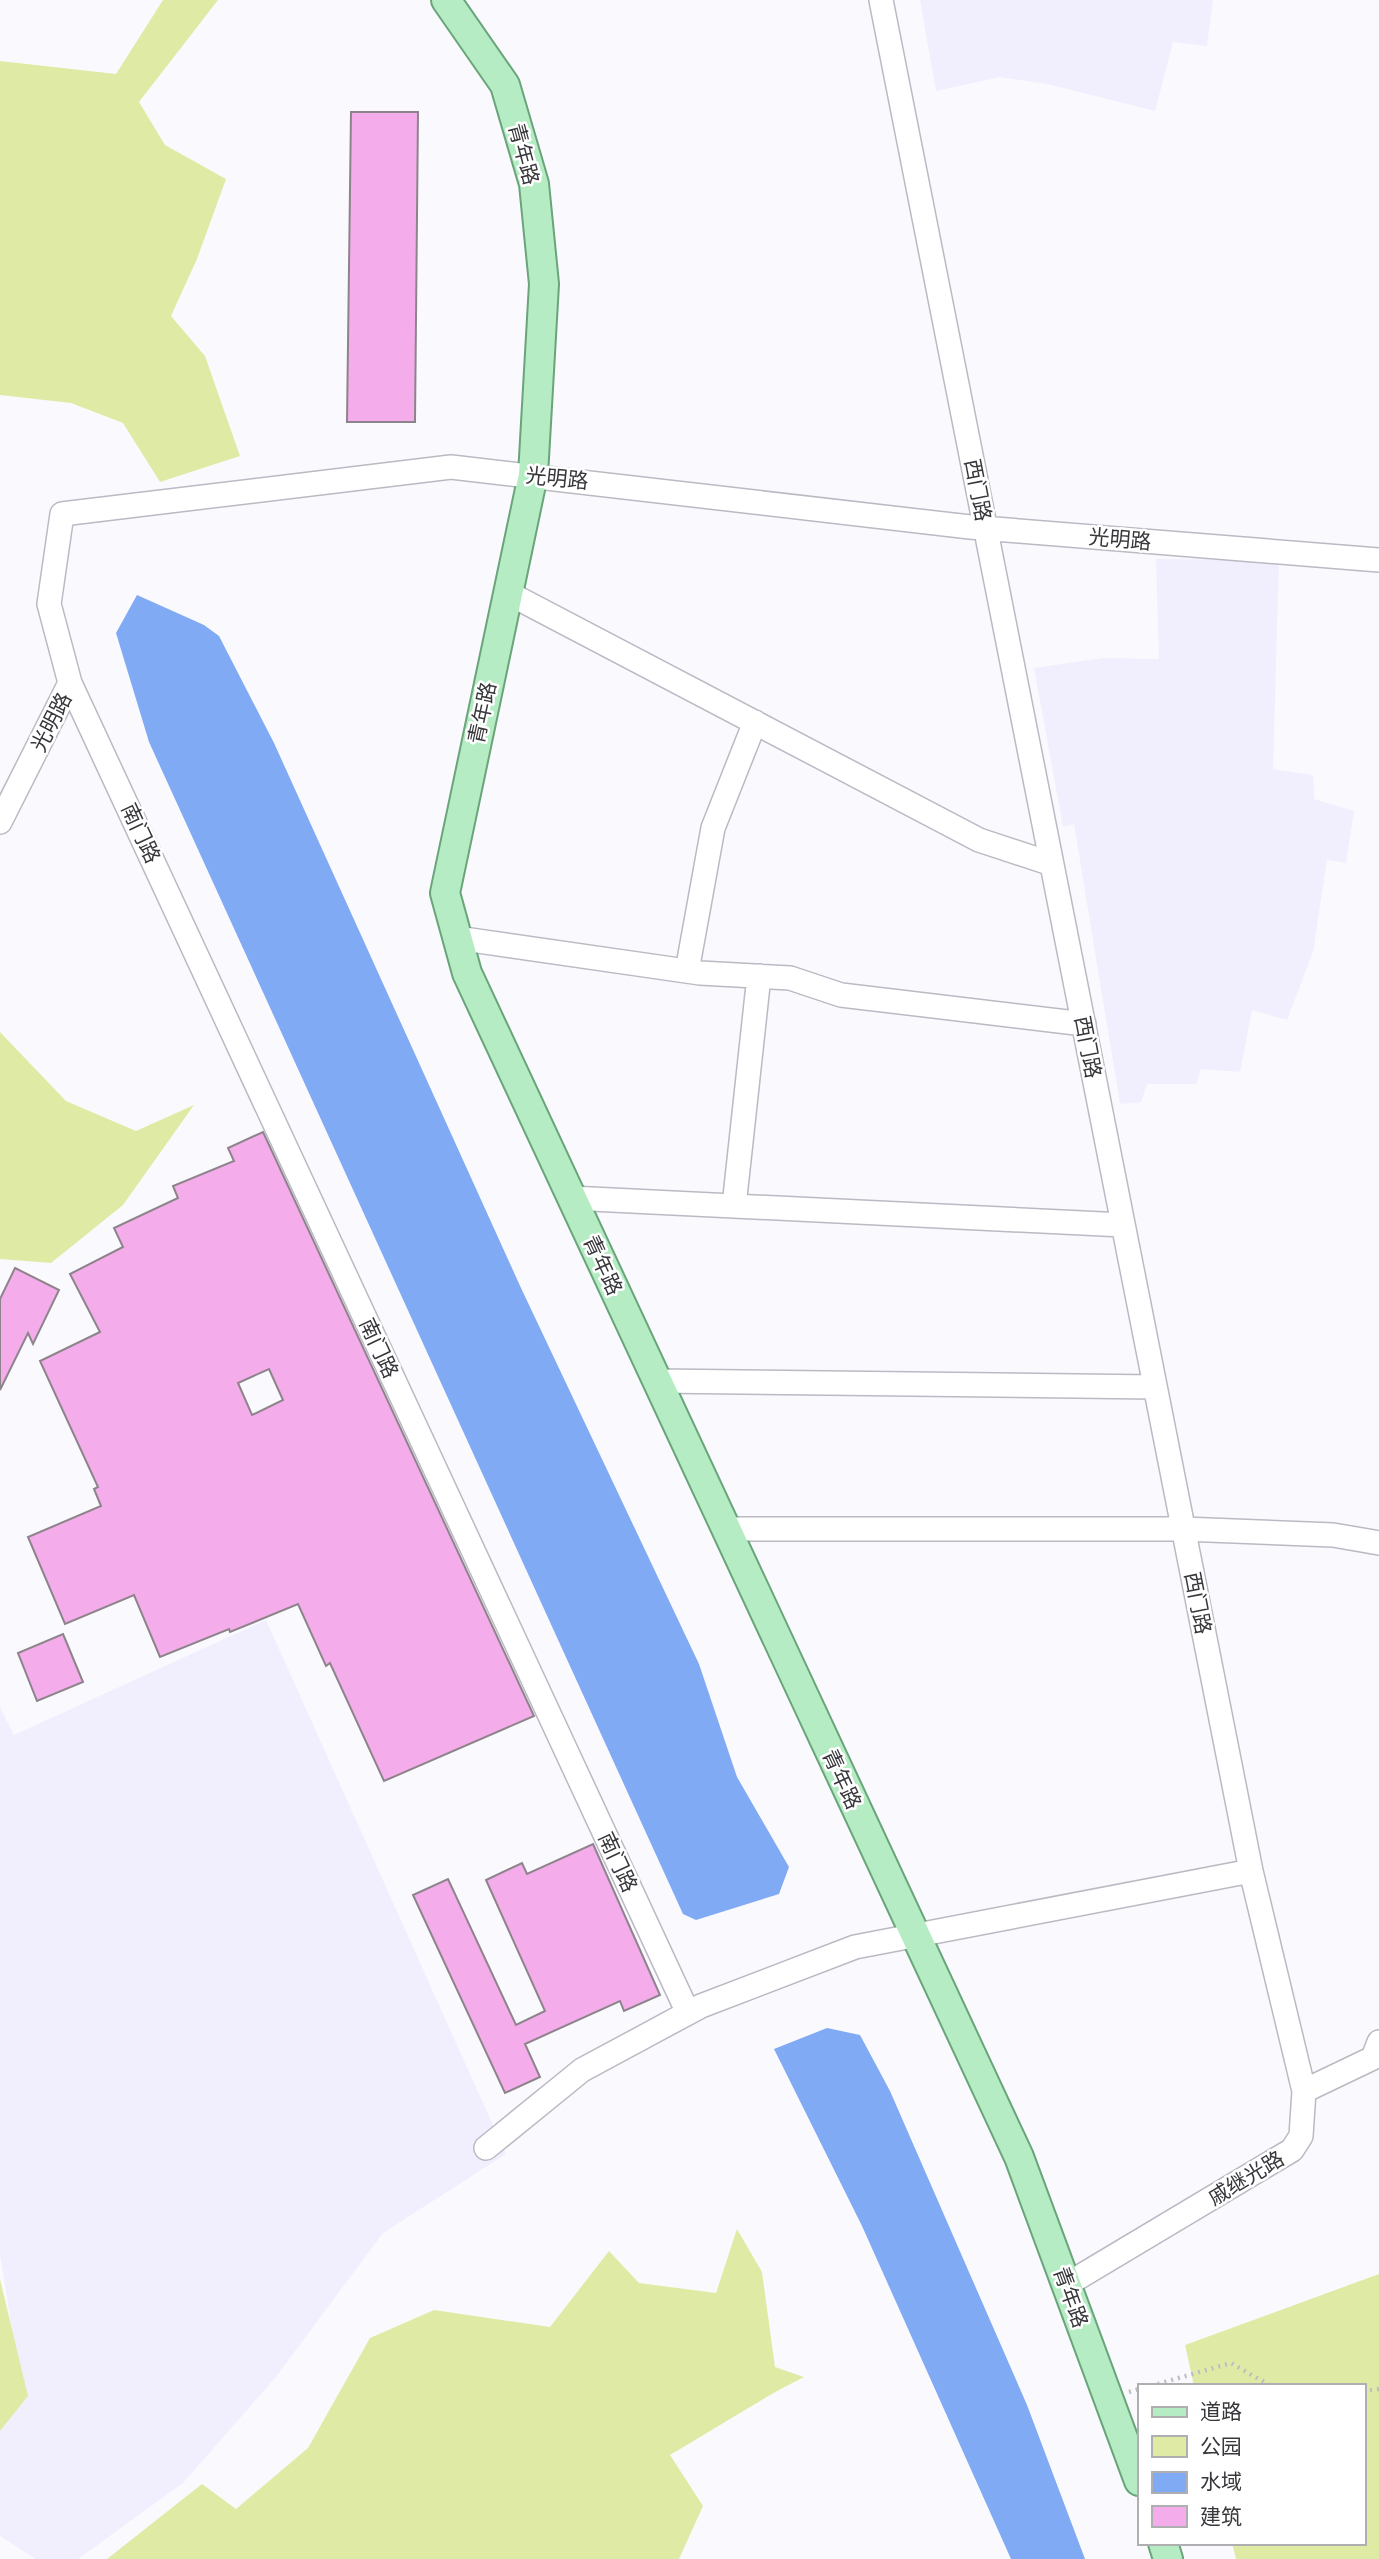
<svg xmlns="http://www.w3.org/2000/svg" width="1379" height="2559" font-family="'Archivo Narrow','Noto Sans SC',sans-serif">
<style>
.built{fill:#f1effe}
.green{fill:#dfeba5}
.water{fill:#81aaf4}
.building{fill:#f4acea;stroke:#8d848b;stroke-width:2;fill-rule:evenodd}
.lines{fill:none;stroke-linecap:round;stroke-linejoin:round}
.minor-casing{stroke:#bbb9c3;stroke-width:26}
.major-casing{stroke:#69a47b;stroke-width:32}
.path{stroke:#bebdc1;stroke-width:4.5;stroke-dasharray:2 5;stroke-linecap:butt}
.minor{stroke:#fff;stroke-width:23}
.major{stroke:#b5ecc4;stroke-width:28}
.labels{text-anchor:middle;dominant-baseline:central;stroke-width:5;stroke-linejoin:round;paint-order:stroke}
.street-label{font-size:21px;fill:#38373b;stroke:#fff}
</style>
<rect width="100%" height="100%" fill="#faf9fe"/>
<path class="built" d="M920,0H1213L1207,46L1173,42L1155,111L1047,84L1000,77L936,91Z
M1156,559L1279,560L1273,769L1313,775L1314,799L1354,811L1346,863L1327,860L1313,952L1287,1020L1252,1010L1240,1072L1201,1069L1196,1084H1147L1141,1102L1120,1104L1074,824L1063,827L1034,668L1103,658L1159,659Z
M266,1620L506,2154L383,2233L275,2378L183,2483L78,2559H36L0,2536V2428L22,2393L0,2254V1707L14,1735Z"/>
<path class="green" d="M163,0H218L139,102L165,145L226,179L197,259L171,316L205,356L240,456L160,482L123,423L71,403L0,395V61L116,74Z
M0,1032L66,1101L136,1131L194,1105L123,1205L51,1263L0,1259Z
M737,2229L762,2272L775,2367L804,2377C758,2400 715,2429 670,2455L703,2506L679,2559H107L202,2484L236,2509L308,2448L370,2338L434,2310L550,2327L609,2251L639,2283L716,2293Z
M1379,2274V2559H1236L1232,2543H1363V2386H1194L1185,2345Z
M0,2279L28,2396L0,2431Z"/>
<path class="water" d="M137,595L204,625L219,636L274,743L521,1288L699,1664L737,1777L789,1867L779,1894L696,1920L683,1914L149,742L116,633Z
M827,2028L860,2035L890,2091L1027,2405L1085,2559H1011L862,2226L774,2049Z"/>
<path class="building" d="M351,112H418L415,422H347Z
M263,1132L534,1716L384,1781L330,1663L326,1666L298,1604L230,1632L229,1629L160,1657L134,1595L65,1624L28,1537L101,1506L94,1489L98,1487L40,1361L100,1332L70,1274L123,1247L114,1228L178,1198L173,1186L234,1161L228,1148ZM269,1369L283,1400L252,1415L238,1383Z
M15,1268L59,1290L33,1344L28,1333L0,1390V1299Z
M63,1634L83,1682L37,1701L18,1653Z
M593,1844L660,1995L624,2011L620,2001L525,2044L540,2077L505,2093L413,1895L448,1879L516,2025L545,2011L486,1880L522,1863L527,1874Z"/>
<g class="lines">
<defs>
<path id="minor" d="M881,0L1251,1871L1304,2091
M508,593L979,840L1052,864
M70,683L688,2013
M0,822L70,683L49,604L62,514L451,467L970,527L1379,560
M457,938L700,973L790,978L841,995L1084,1024
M687,971L713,828L755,722
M571,1198L1123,1225
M734,1206L759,976
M657,1381L1155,1387
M726,1529H1183L1333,1535L1379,1543
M486,2148L582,2070L701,2006L855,1947L1251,1871
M1066,2285L1292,2150L1301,2136L1304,2091L1373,2058L1379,2042"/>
<path id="major" d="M446,0L505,85L534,184L544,284L533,475L445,893L467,973L1019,2157L1139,2481
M1163,2543L1168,2559"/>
</defs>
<use href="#minor" class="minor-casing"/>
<use href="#major" class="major-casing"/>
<path class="path" d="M1151,2386L1231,2363L1271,2386
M1363,2391L1379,2389
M1129,2392L1139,2389"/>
<use href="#minor" class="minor"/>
<use href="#major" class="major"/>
</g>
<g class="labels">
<g class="street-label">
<text transform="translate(524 154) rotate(75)">青年路</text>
<text transform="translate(557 478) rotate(6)">光明路</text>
<text transform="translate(978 490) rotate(79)">西门路</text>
<text transform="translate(1120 539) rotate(5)">光明路</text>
<text transform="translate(482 713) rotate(-78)">青年路</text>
<text transform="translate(51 722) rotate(-63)">光明路</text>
<text transform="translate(141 833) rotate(65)">南门路</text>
<text transform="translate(1088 1047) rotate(79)">西门路</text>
<text transform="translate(603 1265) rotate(65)">青年路</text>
<text transform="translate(379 1348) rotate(65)">南门路</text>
<text transform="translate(1198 1603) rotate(79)">西门路</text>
<text transform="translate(842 1779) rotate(65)">青年路</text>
<text transform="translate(618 1862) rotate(65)">南门路</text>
<text transform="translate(1246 2178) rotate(-31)">戚继光路</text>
<text transform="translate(1071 2297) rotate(70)">青年路</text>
</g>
</g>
<rect x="1138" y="2384" width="228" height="161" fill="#ffffff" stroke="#afafb1" stroke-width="2"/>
<rect x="1152" y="2407" width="35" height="10" fill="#b5ecc4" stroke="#afafb1" stroke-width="2"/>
<text x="1200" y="2419" font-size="21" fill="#38373b">道路</text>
<rect x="1152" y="2436" width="35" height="21" fill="#dfeba5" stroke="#afafb1" stroke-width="2"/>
<text x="1200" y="2454" font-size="21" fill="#38373b">公园</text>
<rect x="1152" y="2472" width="35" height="21" fill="#81aaf4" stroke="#afafb1" stroke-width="2"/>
<text x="1200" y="2489" font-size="21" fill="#38373b">水域</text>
<rect x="1152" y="2506" width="35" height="21" fill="#f4acea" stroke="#afafb1" stroke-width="2"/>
<text x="1200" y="2524" font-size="21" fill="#38373b">建筑</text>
</svg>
